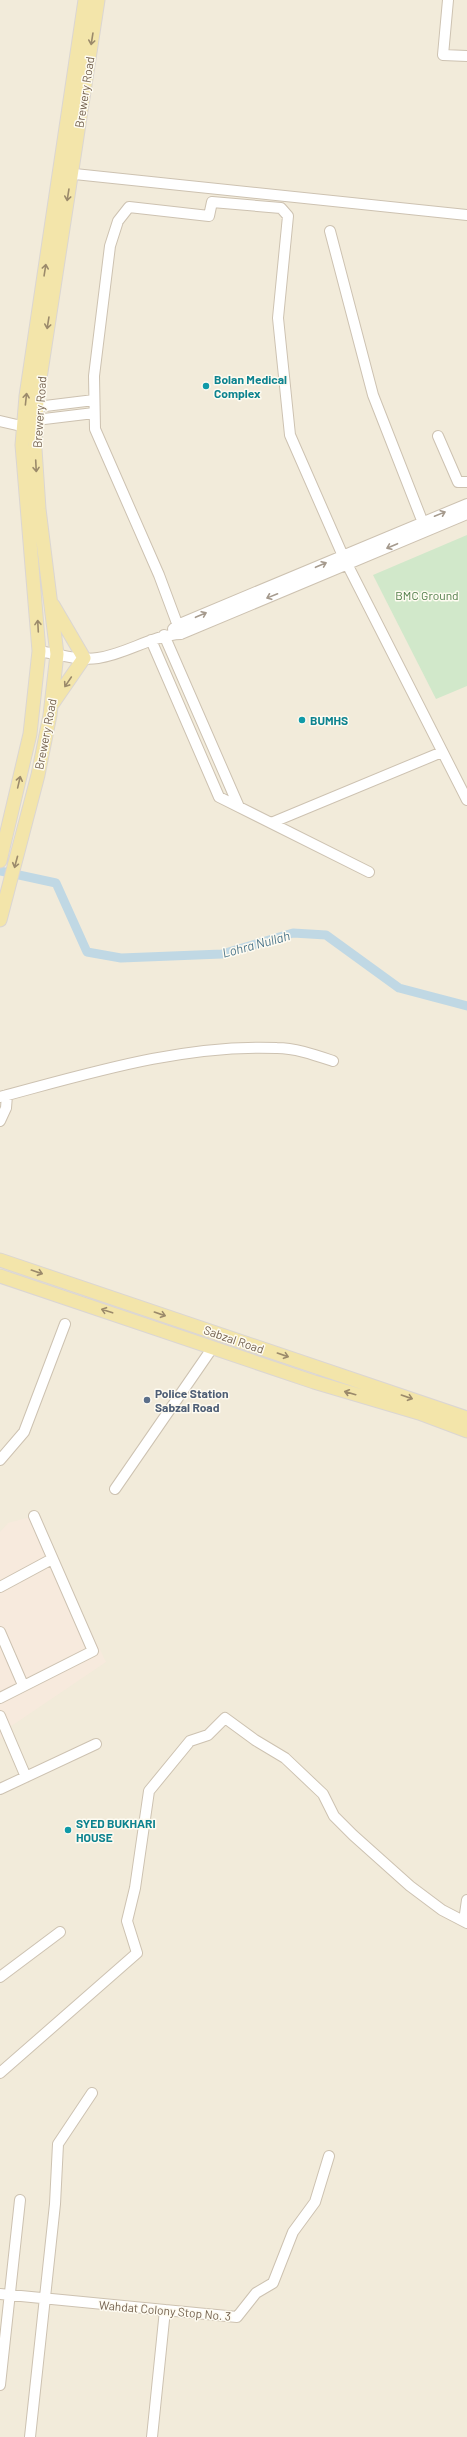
<svg xmlns="http://www.w3.org/2000/svg" width="467" height="2437" font-family="Barlow,sans-serif">
<style>
.residential{fill:#f2ebda}
.commercial{fill:#f7eadd}
.green{fill:#d1e8ca}
.lines{fill:none;stroke-linecap:round;stroke-linejoin:round}
.canal{stroke:#c0d8e4;stroke-width:9}
.minor-casing{stroke:#cdc2b1;stroke-width:12}
.major-casing{stroke:#dbd6d2;stroke-width:15}
.minor{stroke:#fff;stroke-width:10}
.major{stroke:#f3e5aa;stroke-width:13}
.oneway{stroke:#9b8a6b}
.oneway2{stroke:#a59a8d}
.culture-dot{fill:#0f9aa8;stroke:#fefbf1;stroke-width:1.5}
.service-dot{fill:#5c6f8a;stroke:#fefbf1;stroke-width:1.5}
.labels{text-anchor:middle;dominant-baseline:central;stroke-width:3;stroke-linejoin:round;paint-order:stroke}
.street-label{font-size:12px;fill:#756350;stroke:#fefbf1}
.culture-label{font-size:12px;font-weight:bold;fill:#0d838f;stroke:#fefbf1;text-anchor:start}
.park-label{font-size:12px;fill:#527f4b;stroke:#fefbf1}
.service-label{font-size:12px;font-weight:bold;fill:#4e5e75;stroke:#fefbf1;text-anchor:start}
.water-label{font-size:13px;font-style:italic;fill:#4e778c;stroke:#fefbf1}
</style>
<rect width="100%" height="100%" fill="#fbf8eb"/>
<path class="residential" d="M0,0H467V2437H0Z"/>
<path class="commercial" d="M34,1516L106,1662L4,1731V1737L0,1738V1532L8,1523Z"/>
<path class="green" d="M467,535V686L436,699L373,575Z"/>
<g class="lines">
<path class="canal" d="M0,871L56,883L87,952L121,958L222,954L293,933L326,935L399,988L467,1006"/>
<defs>
<path id="minor" d="M448,0L443,55L467,56
M65,173L467,215
M330,231L373,395L425,528
M37,407L94,400
M36,420L94,413
M0,421L30,428
M438,436L458,482H467
M173,629L177,625L467,504
M181,634L159,575L95,429L94,376L110,246L118,221L129,207L209,216L212,202L281,208L288,216L278,318L290,435L343,556L467,800
M164,635L239,807
M151,640L219,797L369,872
M39,651C58,654 79,661 98,658C127,654 152,635 181,634L467,514
M271,823L442,752
M0,1097C90,1073 183,1044 277,1048C295,1048 315,1055 333,1061
M0,1121L6,1108L7,1095
M0,1460L24,1432L65,1324
M115,1489L213,1347
M0,1587L52,1559
M0,1632L23,1685
M0,1698L93,1651L34,1516
M0,1716L26,1777
M0,1789L96,1744
M464,1921L467,1900
M0,1977L60,1932
M0,2073L137,1953L127,1921L135,1888L149,1791L190,1741L208,1735L225,1718L255,1740L285,1758L323,1794L334,1816L353,1835L410,1886L442,1910L467,1923
M0,2294L237,2317L256,2293L273,2283L293,2232L315,2202L329,2156
M0,2385L20,2200
M30,2437L55,2204L58,2144L92,2093
M152,2437L165,2310"/>
<path id="major" d="M53,605L84,658L53,703
M0,861L30,734L39,651L22,445L26,396L85,0
M0,920L38,775L50,715L57,654L39,509L35,449L37,398L98,0
M0,1260L467,1418
M0,1276L314,1382L419,1413L467,1431"/>
</defs>
<use href="#minor" class="minor-casing"/>
<use href="#major" class="major-casing"/>
<use href="#minor" class="minor"/>
<use href="#major" class="major"/>
</g>
<defs><path id="oneway-shaft" d="M-6 0H5M1.5-3L5.5 0L1.5 3" fill="none" stroke-width="1.6" stroke-linecap="round" stroke-linejoin="round"/></defs>
<g class="oneway">
<use href="#oneway-shaft" transform="translate(92 39) rotate(99)"/>
<use href="#oneway-shaft" transform="translate(68 195) rotate(99)"/>
<use href="#oneway-shaft" transform="translate(45 270) rotate(-81)"/>
<use href="#oneway-shaft" transform="translate(48 323) rotate(99)"/>
<use href="#oneway-shaft" transform="translate(26 399) rotate(-84)"/>
<use href="#oneway-shaft" transform="translate(36 466) rotate(87)"/>
<use href="#oneway-shaft" transform="translate(38 626) rotate(-93)"/>
<use href="#oneway-shaft" transform="translate(68 682) rotate(124)"/>
<use href="#oneway-shaft" transform="translate(19 782) rotate(-77)"/>
<use href="#oneway-shaft" transform="translate(16 862) rotate(105)"/>
<use href="#oneway-shaft" transform="translate(37 1272) rotate(19)"/>
<use href="#oneway-shaft" transform="translate(107 1311) rotate(-162)"/>
<use href="#oneway-shaft" transform="translate(160 1314) rotate(19)"/>
<use href="#oneway-shaft" transform="translate(283 1355) rotate(19)"/>
<use href="#oneway-shaft" transform="translate(350 1393) rotate(-164)"/>
<use href="#oneway-shaft" transform="translate(407 1397) rotate(19)"/>
</g>
<g class="oneway2">
<use href="#oneway-shaft" transform="translate(440 514) rotate(-22)"/>
<use href="#oneway-shaft" transform="translate(392 546) rotate(157)"/>
<use href="#oneway-shaft" transform="translate(321 565) rotate(-23)"/>
<use href="#oneway-shaft" transform="translate(272 596) rotate(158)"/>
<use href="#oneway-shaft" transform="translate(201 615) rotate(-23)"/>
</g>
<g class="culture-dot">
<circle cx="206" cy="386" r="4"/>
<circle cx="302" cy="720" r="4"/>
<circle cx="68" cy="1830" r="4"/>
</g>
<circle class="service-dot" cx="147" cy="1400" r="4"/>
<g class="labels">
<g class="street-label">
<text transform="translate(84 92) rotate(-81)">Brewery Road</text>
<text transform="translate(39 412) rotate(-86)">Brewery Road</text>
<text transform="translate(45 734) rotate(-79)">Brewery Road</text>
<text transform="translate(234 1339) rotate(19)">Sabzal Road</text>
<text transform="translate(165 2310) rotate(5)">Wahdat Colony Stop No. 3</text>
</g>
<g class="culture-label">
<text x="214" y="379">Bolan Medical<tspan x="214" dy="14">Complex</tspan></text>
<text x="310" y="720">BUMHS</text>
<text x="76" y="1823">SYED BUKHARI<tspan x="76" dy="14">HOUSE</tspan></text>
</g>
<g class="park-label">
<text x="427" y="595">BMC Ground</text>
</g>
<g class="service-label">
<text x="155" y="1393">Police Station<tspan x="155" dy="14">Sabzal Road</tspan></text>
</g>
<g class="water-label">
<text transform="translate(256 944) rotate(-15)">Lohra Nullah</text>
</g>
</g>
</svg>
